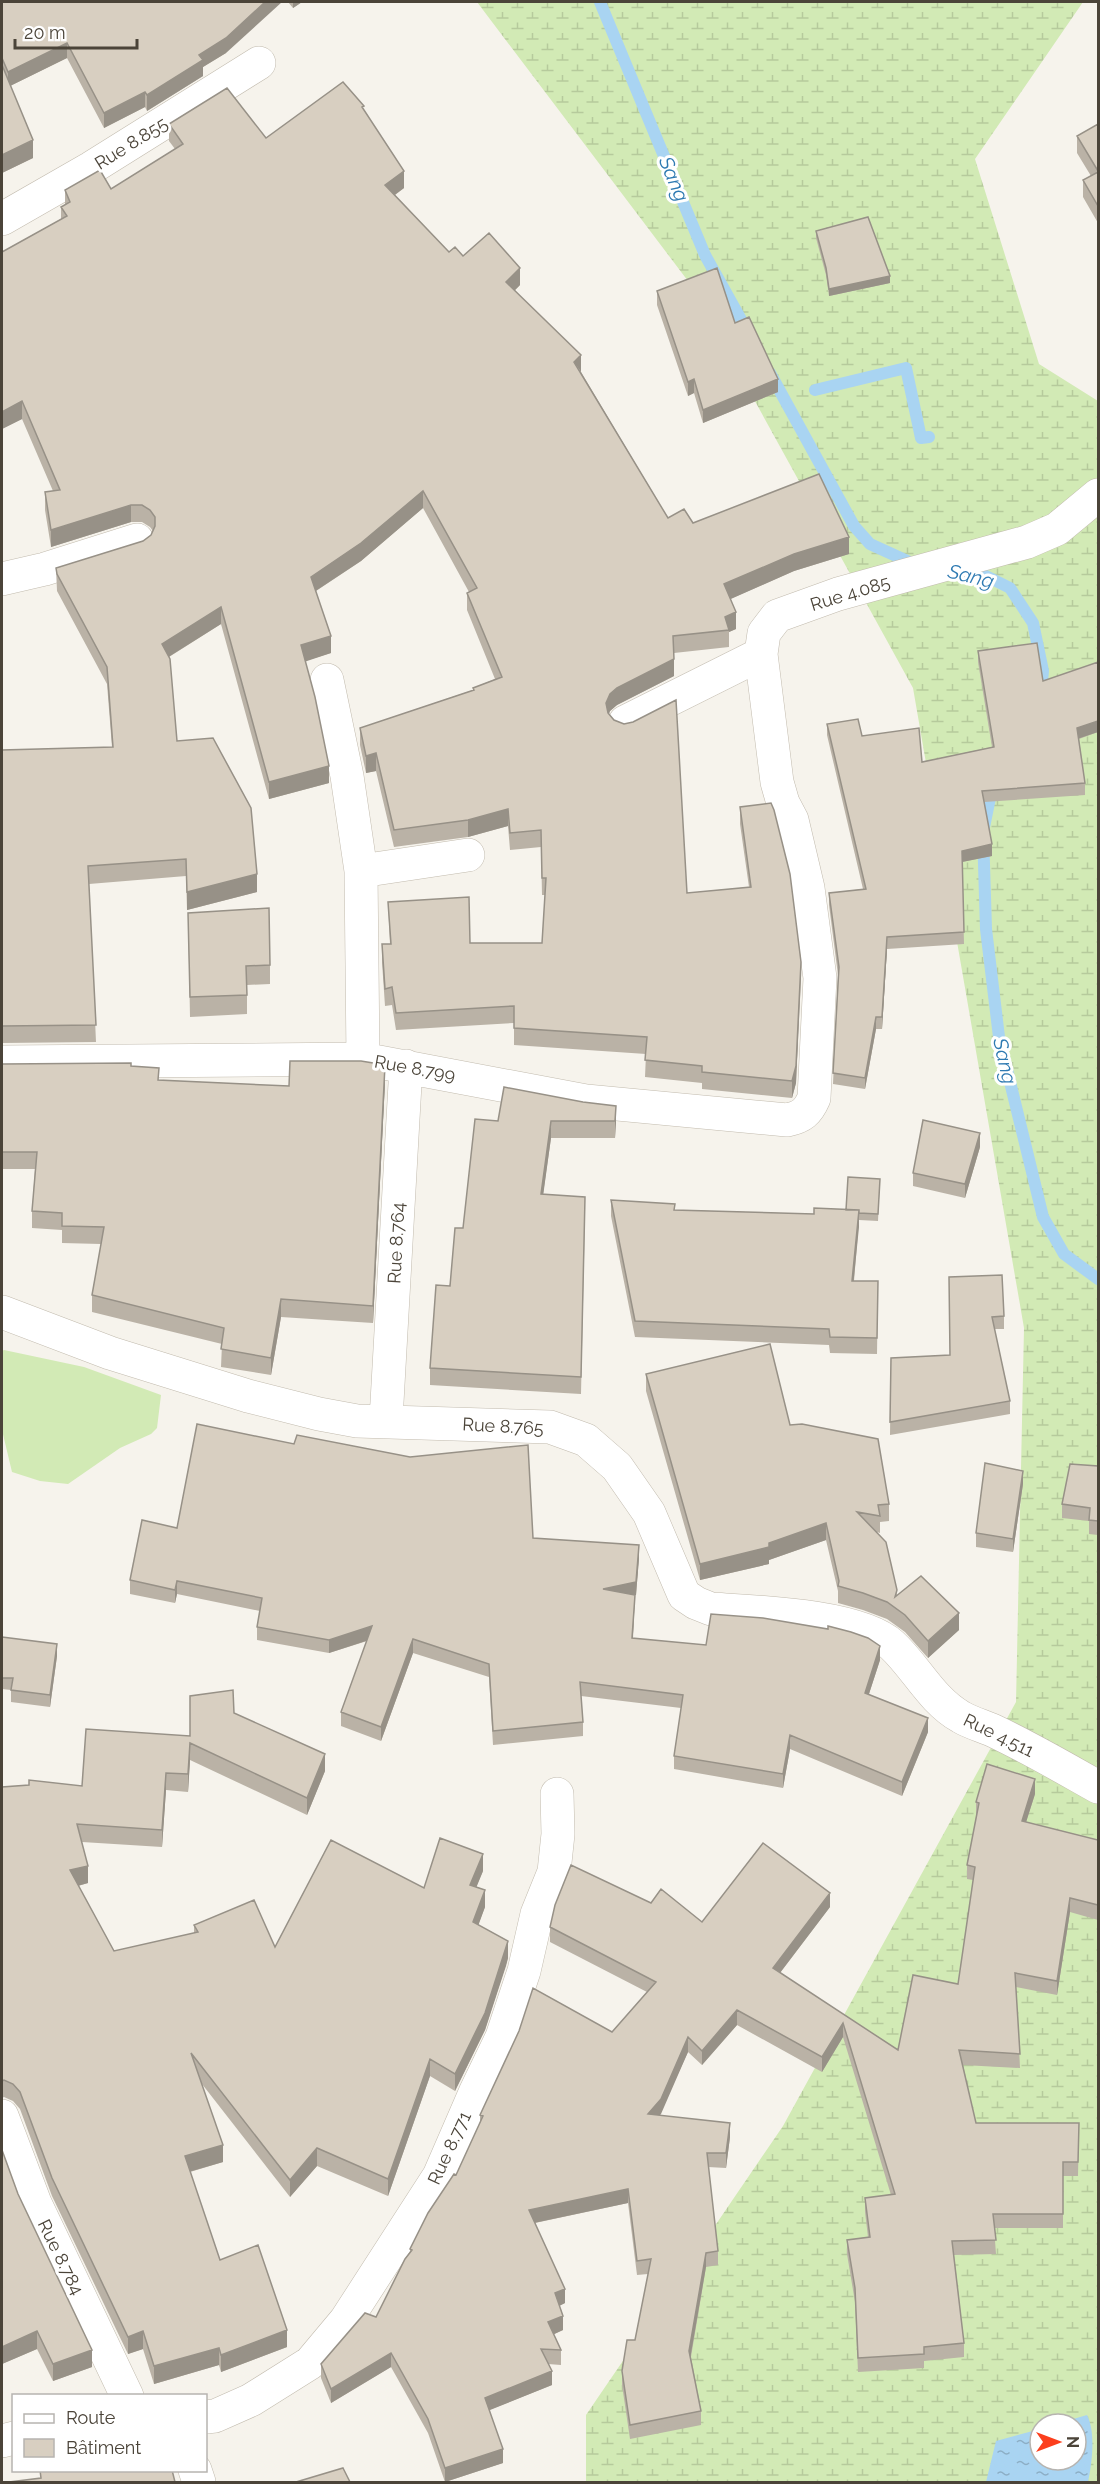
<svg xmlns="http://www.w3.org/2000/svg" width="1100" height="2484" font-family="Raleway,sans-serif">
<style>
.wetland{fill:url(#wetland-marsh);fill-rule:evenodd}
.garden{fill:#d2eab5}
.water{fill:url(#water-ripples)}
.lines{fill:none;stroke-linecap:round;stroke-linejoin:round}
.stream{stroke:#a9d4f2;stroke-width:12}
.minor-casing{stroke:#c2bbae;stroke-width:34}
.minor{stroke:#fff;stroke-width:33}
.wall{fill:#bab2a6}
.shaded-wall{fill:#979187}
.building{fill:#d8cfc1;stroke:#979187;stroke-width:1.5}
.labels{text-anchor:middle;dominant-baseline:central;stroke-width:6;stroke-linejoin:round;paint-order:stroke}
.street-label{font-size:18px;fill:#4b4439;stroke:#fff}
.water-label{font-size:20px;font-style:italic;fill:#2e7ab2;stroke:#fff}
</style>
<defs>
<pattern id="wetland-marsh" width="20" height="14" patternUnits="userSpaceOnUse" patternTransform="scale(1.5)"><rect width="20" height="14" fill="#d2eab5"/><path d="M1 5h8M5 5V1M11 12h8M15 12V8" fill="none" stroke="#b6ca9c"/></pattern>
<pattern id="water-ripples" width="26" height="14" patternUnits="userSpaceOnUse" patternTransform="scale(1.5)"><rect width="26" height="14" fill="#a9d4f2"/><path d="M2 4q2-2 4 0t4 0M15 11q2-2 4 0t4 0" fill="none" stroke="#8caec5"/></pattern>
</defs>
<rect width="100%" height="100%" fill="#f6f3ec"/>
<path class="wetland" d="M477,2H1083L975,159L1039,364L1098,401V2482H586V2415L783,2126L1016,1702L1024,1328L913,688L691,285ZM1040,2424H1076V2460H1040Z"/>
<path class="garden" d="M4,1350L84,1367L161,1395L157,1428L151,1434L120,1448L68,1484L40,1481L12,1472L2,1430V1351Z"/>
<path class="water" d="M1087,2415C1096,2432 1092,2464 1088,2482H986L996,2441L1040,2429V2460H1076V2424H1056Z"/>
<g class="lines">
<path class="stream" d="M600,2L705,255L749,334
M770,373L854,526L870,544L916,565
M815,390L906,368L921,438L929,437
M957,572L984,575L1010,588L1033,623L1043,671L1041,692
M992,788L983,832L986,929L999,1037L1043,1217L1064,1254L1098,1279"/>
<defs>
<path id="minor" d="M2,219L91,168L259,63
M2,579L45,569L137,540
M327,680L347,776L361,871L363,1059
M625,722L761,654
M361,871L468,855
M2,1062L363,1059L586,1101L787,1120C802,1117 808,1112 814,1098L820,978L808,888L792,820L783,803L777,782L761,654L764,633L777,616L838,594L1027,542L1057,529L1098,495
M2,1312L110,1353L248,1396L319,1414L357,1421L550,1427L586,1440L617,1467L649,1513L684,1595L696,1603L711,1609C757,1612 859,1615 892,1645C916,1667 931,1700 961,1717C971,1723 983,1726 994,1731C1030,1748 1064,1768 1098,1787
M386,1420L406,1066
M2,2116L35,2203L127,2396
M206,2417L215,2416L251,2400L310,2363L346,2320L439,2176L475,2093L502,2037L524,1971L537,1914L554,1872L558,1834L557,1794
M2,2441L14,2438
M195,2470L199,2482"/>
</defs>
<use href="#minor" class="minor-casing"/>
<use href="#minor" class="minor"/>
</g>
<path class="wall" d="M2,2L226,53L203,67V76L147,111L145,107L104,128L67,58L10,86L33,158L2,173Z
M288,2H302L293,8Z
M364,111L404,188L395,195L449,252L463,256L520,285L515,290L581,372L668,518L849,554L794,571L730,599L736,629L729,632V647L674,653V676L617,705L610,711L609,714L687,893L749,887L740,824V807L801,979L796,1083L792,1098L702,1089V1083L645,1077L646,1054L514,1045V1023L396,1030L392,1005L385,1006L382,962V944H390L388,902L470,943H542L545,895H542L541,847L510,850L508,826L468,837L394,847L376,771L366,773L360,745V728L473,690V688L495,679L467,610V593L469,592L423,508L361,561L316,591L331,653L305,661L329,783L269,799L221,624L169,657L177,741L257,892L187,910L186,876L89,884L96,1042L2,1043V750L112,747L107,684L57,591L56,568L143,541L151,535L153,531L150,527L142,522H131L51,547L45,510V492L53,491L22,419L2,429V252L61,219V207L65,205V190L111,189L175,149L169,141V124L266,138Z
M1098,124V223L1083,197V180L1091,176L1077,153V136Z
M816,231L890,283L829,296L826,275L816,238Z
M657,291L735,323L778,392L703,423L694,393L688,396L657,305Z
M978,651L1043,681L1098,732L1079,739L1085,783V795L984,802L992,856L962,862L964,944L887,949L882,1029H876L865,1089L833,1084L838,975L829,905V893L863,889L827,735V724L862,736L922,762L992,747L978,662Z
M188,913L270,965V984L247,985V1014L190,1017Z
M2,1064L131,1066L159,1080L289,1086L385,1082L373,1323L281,1317L271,1375L221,1367L222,1344L92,1312V1295L101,1244L62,1243V1230L32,1228V1211L35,1169H2Z
M583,1102L616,1106L615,1138H551L543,1194L585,1214L581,1394L430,1385V1368L463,1228L498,1121Z
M980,1147L965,1198L913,1186V1173Z
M880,1179L878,1221L859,1220L854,1281H878L877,1354L830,1353L829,1345L635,1337L611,1216V1200L675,1210L814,1214L846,1210Z
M949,1277L1004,1316V1329H994L1010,1401V1414L890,1435L891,1358L950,1355Z
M646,1374L790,1425L889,1504V1521L880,1522V1533L877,1532L897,1595L959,1630L928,1658L905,1632L887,1619L863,1610L838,1603V1591L826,1540L769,1560V1564L700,1580L646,1391Z
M1098,1466V1535L1089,1534V1521L1062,1518V1504Z
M1023,1484L1013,1552L976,1547V1533Z
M177,1528L533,1538L639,1558L636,1595H635L633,1639L880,1660L869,1694L928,1732L902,1796L790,1749L783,1788L674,1769V1756L681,1708L581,1696L583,1722V1736L493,1745L489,1677L413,1653L381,1741L341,1726V1712L367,1641L329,1653L257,1640V1627L260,1611L177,1594L175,1603L130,1594V1580Z
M2,1637L57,1656L50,1707L11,1702V1690L2,1689Z
M234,1713L325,1771L307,1815L190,1760L188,1792L166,1790L162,1847L82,1842L88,1883L78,1886L114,1951L194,1933V1925L275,1947L424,1888L483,1871L476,1887L485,1907L478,1925L508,1958L485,2030L455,2091L430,2076L388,2196L317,2166L290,2197L202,2084L223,2162L190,2172L220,2260L287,2347L221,2372L219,2365L154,2384L143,2349L128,2354L52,2196L20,2109L13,2101L4,2097L2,2098V1787L82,1786L190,1736Z
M1035,1794L1026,1822L1098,1840V1920L1070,1912L1057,1995L1016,1987L1020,2068L963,2065L976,2123H1079L1078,2176H1063V2228H994L996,2254L954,2255L964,2343V2357L924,2361V2368L858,2372L855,2302L847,2254V2240L868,2237L865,2212V2198L891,2195L843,2037L822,2072L737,2025L702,2065L688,2052L659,2115L730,2137L726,2168L708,2167L718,2251V2265L706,2267L691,2357L701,2411V2425L630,2439L622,2385V2371L635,2340L648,2274L637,2275L628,2203L535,2223L565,2303L559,2306L563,2330L554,2334L561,2350V2365L548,2364L552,2385L489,2410L503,2463L445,2482L428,2433L391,2367L331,2403L321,2378V2364L376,2317L410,2253V2249L456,2175L480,2123V2115L612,2032L647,1992L550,1942V1927L651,1903L702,1922L830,1907L780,1973L898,2050L958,1984L973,1880L967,1879V1865L976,1817V1802Z
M2,2150L18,2194L92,2367L53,2381L37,2349L2,2364Z"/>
<path class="shaded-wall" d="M265,2H282L226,53L203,67V76L147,111V95Z
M293,2H302L293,8Z
M67,43V58L8,87V72Z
M145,92V107L104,128V113Z
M33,140V158L2,173V155Z
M404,171V188L385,202V185Z
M520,268V285L506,299V282Z
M890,276V283L829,296V289Z
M581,355V372L574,362Z
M694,379V393L688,396V382Z
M778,379V392L703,423V410Z
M22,401V419L2,429V412Z
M423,491V508L361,561L311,594V577Z
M131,505V522L51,547V530Z
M849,537V554L794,571L724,602V584L794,554Z
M221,607V624L162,661V644Z
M736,612V629L729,632L725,617Z
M331,636V653L301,663V645Z
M674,659V676L617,705L610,711L606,720V703L610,694L617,688Z
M1098,721V732L1077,739V728Z
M376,753V771L366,773V756Z
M329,766V783L269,799V782Z
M508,809V826L468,837V820Z
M992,844V856L962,862V851Z
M257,874V892L187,910V892Z
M887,937V949L882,1029V1017Z
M801,962L796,1083L792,1098V1081Z
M876,1017V1029L865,1089V1078Z
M385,1065V1082L373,1323V1306Z
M616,1106V1123L615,1138V1121Z
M551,1121V1138L541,1211V1194Z
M980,1133V1147L965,1198V1184Z
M859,1210V1227L852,1297V1281Z
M281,1299V1317L271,1375V1358Z
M1023,1471V1484L1013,1552V1539Z
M826,1523V1540L769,1560V1564L700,1580V1564L769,1543Z
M639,1545V1558L636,1595H635L632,1652L603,1589Z
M177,1581V1594L175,1603V1590Z
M959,1613V1630L928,1658V1641Z
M372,1626V1639L329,1653V1640Z
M413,1639V1653L381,1741V1727Z
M57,1644V1656L50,1707V1695Z
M880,1646V1660L865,1706V1693Z
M928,1718V1732L902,1796V1782Z
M790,1735V1749L783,1788V1774Z
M190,1743V1760L188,1792V1774Z
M325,1754V1771L307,1815V1798Z
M166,1773V1790L162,1847V1830Z
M1035,1779V1794L1022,1835V1821Z
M483,1854V1871L470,1903V1885Z
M88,1866V1883L70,1888V1870Z
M485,1890V1907L473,1940V1922Z
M830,1893V1907L773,1982V1968Z
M1070,1898V1912L1057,1995V1981Z
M508,1941V1958L506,1966L485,2030L455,2091V2074Z
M737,2010V2025L702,2065V2051Z
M843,2023V2037L822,2072V2057Z
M688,2037V2052L661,2114L648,2128V2114Z
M430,2059V2076L388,2196V2179Z
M730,2123V2137L726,2168V2153Z
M223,2145V2162L185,2173V2156Z
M317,2148V2166L290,2197V2180Z
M628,2189V2203L529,2224V2210Z
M706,2253V2267L689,2365V2351Z
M565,2289V2303L555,2308V2293Z
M563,2316V2330L548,2337V2322Z
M287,2330V2347L221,2372V2355Z
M37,2331V2349L2,2364V2347Z
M143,2331V2349L128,2354V2337Z
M219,2348V2365L154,2384V2366Z
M92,2350V2367L53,2381V2364Z
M391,2353V2367L331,2403V2389Z
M552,2371V2385L485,2412V2398Z
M503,2449V2463L445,2482V2468Z"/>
<path class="building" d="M2,2H265L226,38L199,55L203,60L147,95L145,92L104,113L67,43L8,72L2,58Z
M2,65L33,140L2,155Z
M343,82L364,106L362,107L404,171L385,185L449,252L455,247L463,256L489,233L520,268L506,282L581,355L574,362L668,518L684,509L693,523L819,474L849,537L794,554L724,584L736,612L725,617L729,630L673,636L674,659L617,688L610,694L606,703L608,713L614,720L624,724L633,722L676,700L687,893L751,887L740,807L771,803L774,810L790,874L801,962L796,1066L792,1081L702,1072V1066L645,1060L647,1037L514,1028V1006L396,1013L392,987L385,989L382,944H391L388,902L469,897L470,943H542L546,878H542L541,830L510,833L508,809L468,820L394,830L376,753L366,756L360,728L474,690L473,688L502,677L467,593L477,588L423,491L361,543L311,577L331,636L301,645L315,697L329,766L269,782L221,607L162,644L170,659L177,741L213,738L251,808L257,874L187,892L186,859L88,866L96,1025L2,1026V750L113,747L107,667L57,574L56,568L143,541L151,535L155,526V517L150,510L142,505H131L51,530L45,492L60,490L22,401L2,412V252L67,216L61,207L70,202L65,190L100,170L111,189L183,144L169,124L227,88L266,138Z
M1098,124V171L1077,136Z
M1098,172V206L1083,180Z
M868,217L890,276L829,289L826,268L816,231Z
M717,268L735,323L749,317L778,379L703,410L694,379L688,382L657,291Z
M1037,643L1043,681L1098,662V721L1077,728L1085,783L982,791L992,844L962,851L964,932L887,937L882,1017H876L865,1078L833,1073L839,967L829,893L866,889L827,724L858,719L862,736L919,728L922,762L994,747L978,651Z
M269,908L270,965L246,966L247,995L190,997L188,913Z
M290,1061H361L385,1065L373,1306L281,1299L271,1358L221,1349L224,1328L92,1295L104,1227L62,1226V1213L32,1211L37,1152H2V1064L131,1063V1066L159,1068L158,1080L289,1086Z
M504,1087L583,1102L616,1106L615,1121H551L541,1194L585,1197L581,1377L430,1368L436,1285L450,1286L455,1228H463L475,1119L498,1121Z
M923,1120L980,1133L965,1184L913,1173Z
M848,1177L880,1179L878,1214L859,1213V1210H846Z
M611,1200L675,1204L674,1210L814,1214V1208L859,1210L852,1281H878L877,1338L830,1337L829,1329L635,1321Z
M1002,1275L1004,1316L992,1317L1010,1401L890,1422L891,1358L950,1355L949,1277Z
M770,1344L790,1425L802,1424L878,1439L889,1504L878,1505L880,1516L857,1512L886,1542L897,1590L895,1597L921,1576L959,1613L928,1641L905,1615L887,1602L863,1593L838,1586L839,1581L826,1523L769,1543V1547L700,1564L646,1374Z
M197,1424L294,1444L297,1435L410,1457L528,1445L533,1538L639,1545L636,1582L603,1589L635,1595L632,1638L706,1645L711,1614L763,1618L828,1629V1626L851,1632L868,1638L880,1646L865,1693L928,1718L902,1782L790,1735L783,1774L674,1756L683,1695L580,1682L583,1722L493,1731L489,1664L413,1639L381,1727L341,1712L372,1626L329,1640L257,1627L262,1598L177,1581L175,1590L130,1580L142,1520L177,1528Z
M985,1463L1023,1471L1013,1539L976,1533Z
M1070,1464L1098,1466V1521L1089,1520L1090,1508L1062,1504Z
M2,1637L57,1644L50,1695L11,1690L13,1678H2Z
M233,1690L234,1713L325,1754L307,1798L190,1743L188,1774L166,1773L162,1830L77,1824L88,1866L70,1870L114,1951L198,1932L194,1925L254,1900L275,1947L331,1840L424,1888L440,1838L483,1854L470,1885L485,1890L473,1922L508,1941L485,2013L455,2074L430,2059L388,2179L317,2148L290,2180L191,2053L223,2145L185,2156L220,2260L258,2245L287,2330L221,2355L219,2348L154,2366L143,2331L128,2337L52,2178L20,2092L13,2084L4,2080L2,2081V1787L29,1785V1780L82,1786L86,1729L190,1736V1696Z
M987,1764L1035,1779L1022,1821L1098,1840V1905L1070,1898L1057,1981L1015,1973L1020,2054L959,2050L976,2123H1079L1078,2162H1063V2214H993L996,2240L952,2241L964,2343L924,2347V2354L858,2358L855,2288L847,2240L870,2237L865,2198L895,2194L843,2023L822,2057L737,2010L702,2051L688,2037L661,2099L648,2114L730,2123L726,2153H707L718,2251L706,2253L689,2351L701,2411L630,2425L622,2371L627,2340H635L651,2259L637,2261L628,2189L529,2210L565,2289L555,2293L563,2316L548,2322L561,2350L541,2349L552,2371L485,2398L503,2449L445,2468L428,2419L391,2353L331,2389L321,2364L365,2313L376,2317L405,2259L412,2250L410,2249L428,2213L454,2174L456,2175L483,2116L480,2115L519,2031L533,1988L612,2032L656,1982L550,1927L555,1905L571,1865L651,1903L661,1889L702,1922L763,1843L830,1893L773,1968L898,2050L913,1975L958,1984L975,1867L967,1865L979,1803L976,1802Z
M2,2150L18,2194L92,2350L53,2364L37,2331L2,2347Z
M343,2468L350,2482H296Z
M40,2470H172L175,2482H9L41,2478Z"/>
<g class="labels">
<g class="street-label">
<text transform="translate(131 143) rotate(-32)">Rue 8.855</text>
<text transform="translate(850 593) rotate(-17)">Rue 4.085</text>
<text transform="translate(415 1068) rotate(10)">Rue 8.799</text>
<text transform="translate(396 1243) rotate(-87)">Rue 8.764</text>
<text transform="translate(503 1426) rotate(3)">Rue 8.765</text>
<text transform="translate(999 1735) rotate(26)">Rue 4.511</text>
<text transform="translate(449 2148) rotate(-65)">Rue 8.771</text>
<text transform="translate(61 2257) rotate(64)">Rue 8.784</text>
</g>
<g class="water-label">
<text transform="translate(674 179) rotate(67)">Sang</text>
<text transform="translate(971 576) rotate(14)">Sang</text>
<text transform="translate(1005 1061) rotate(77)">Sang</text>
</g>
</g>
<rect width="1100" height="2484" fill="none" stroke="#4b4439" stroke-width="6"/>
<rect x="12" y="2394" width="195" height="78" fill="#ffffff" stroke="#b7b4b0" stroke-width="1.5"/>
<rect x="24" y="2414" width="30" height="9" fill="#ffffff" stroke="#b7b4b0" stroke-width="1.5"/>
<text x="66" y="2424" font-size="18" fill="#4b4439">Route</text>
<rect x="24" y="2439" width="30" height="18" fill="#d8cfc1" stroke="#b7b4b0" stroke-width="1.5"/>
<text x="66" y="2454" font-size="18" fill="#4b4439">Bâtiment</text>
<g transform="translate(1058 2442) rotate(90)"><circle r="28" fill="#ffffff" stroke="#b7b4b0" stroke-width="1.5"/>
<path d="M0-4.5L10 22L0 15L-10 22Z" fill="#fc3f1d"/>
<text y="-9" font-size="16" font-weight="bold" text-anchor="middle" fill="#4b4439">N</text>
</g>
<path d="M15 39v9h122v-9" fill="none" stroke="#4b4439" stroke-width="3"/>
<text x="24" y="39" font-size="18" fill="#4b4439" stroke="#ffffff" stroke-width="4.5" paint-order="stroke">20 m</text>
</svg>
